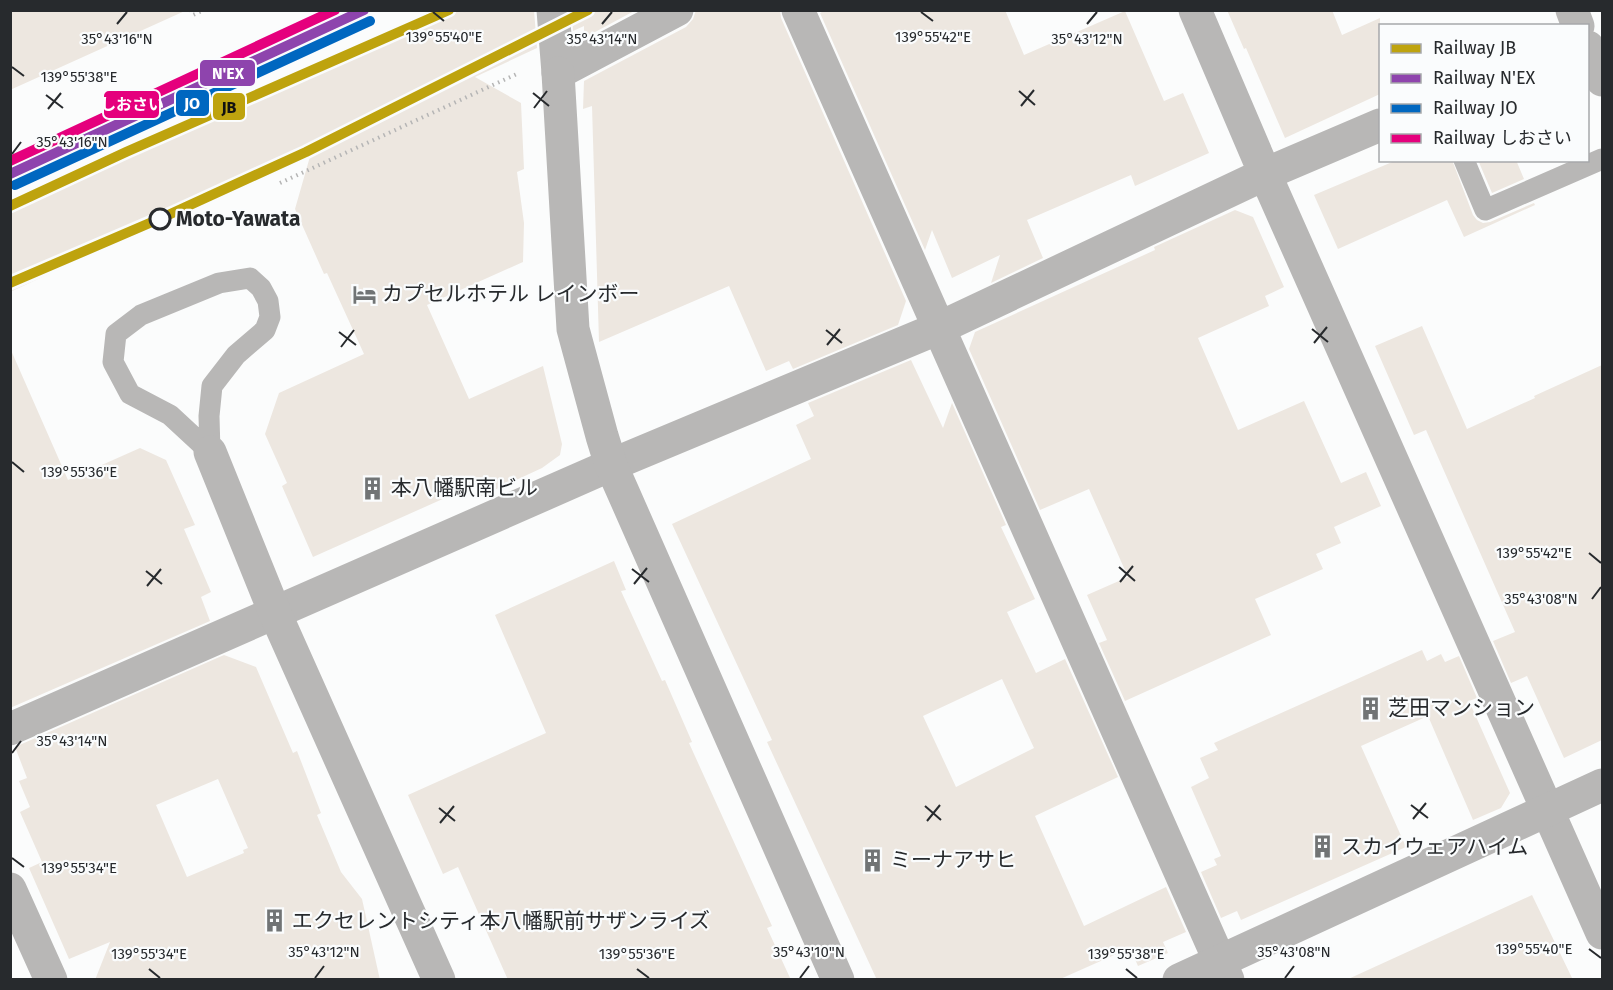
<svg xmlns="http://www.w3.org/2000/svg" width="1613" height="990" font-family="'Fira Sans','Noto Sans JP',sans-serif">
<style>
.building{fill:#ede7e0;fill-rule:evenodd}
.lines{fill:none;stroke-linecap:round;stroke-linejoin:round}
.path{stroke:#b5b5b5;stroke-width:4;stroke-dasharray:1.5 4.5;stroke-linecap:butt}
.service{stroke:#b8b7b6;stroke-width:21}
.minor{stroke:#b8b7b6;stroke-width:33}
.tertiary{stroke:#b8b7b6;stroke-width:33}
.rail-1-casing{stroke:#fafcfd;stroke-width:15}
.rail-2-casing{stroke:#fafcfd;stroke-width:15}
.rail-3-casing{stroke:#fafcfd;stroke-width:15}
.rail-4-casing{stroke:#fafcfd;stroke-width:15}
.rail-1{stroke:#bea30e;stroke-width:10}
.rail-2{stroke:#8e44ad;stroke-width:10}
.rail-3{stroke:#0067c0;stroke-width:10}
.rail-4{stroke:#e5007d;stroke-width:10}
.ticks{fill:none;stroke:#272a2d;stroke-width:2}
.stop-dot{fill:#fafcfd;stroke:#272a2d;stroke-width:3}
.labels{text-anchor:middle;dominant-baseline:central;stroke-width:4.5;stroke-linejoin:round;paint-order:stroke}
.stop-label{font-size:21px;font-weight:bold;fill:#272a2d;stroke:#fafcfd;text-anchor:start}
.poi-label{font-size:21px;fill:#272a2d;stroke:#fafcfd;text-anchor:start}
.ticks-label{font-size:15px;text-anchor:middle;fill:#272a2d;stroke:#fafcfd;stroke-width:4.5;stroke-linejoin:round;paint-order:stroke}
.line-badge{stroke:#fafcfd;stroke-width:2}
.badge-label{font-size:16px;text-anchor:middle;font-weight:bold;fill:#fff}
.pale-badge-label{font-size:16px;text-anchor:middle;font-weight:bold;fill:#111}
</style>
<rect width="100%" height="100%" fill="#fbfcfc"/>
<path class="building" d="M10,10H187L10,90Z
M438,10H534L537,48L475,77L521,103L524,169L517,172L524,223L523,262L427,305L469,399L543,366L562,444L560,455L542,468L479,497L474,485L313,557L282,486L287,483L265,434L279,393L364,354L327,273L324,274L295,209L311,153L10,292V198Z
M572,10H636L584,38V26L573,31Z
M696,10H780L781,18L906,301L898,325L793,369L789,361L766,371L729,286L599,342L592,106L583,109L584,81L686,27L693,19Z
M826,10H1005L1024,55L1125,11L1164,101L1183,93L1209,153L1135,186L1131,175L1027,220L1043,258L991,283L1000,255L952,278L932,230L925,250L820,13Z
M1227,10H1332L1342,35L1380,18V94L1285,138L1246,48L1244,49Z
M1397,160H1452L1473,215L1477,220L1483,223L1490,222L1534,203L1535,205L1464,237L1447,200L1338,249L1314,195Z
M1478,160H1516L1524,179L1492,193Z
M1235,210L1253,217L1284,287L1265,296L1269,306L1198,338L1238,430L1304,401L1341,483L1366,472L1381,506L1334,527L1341,543L1316,554L1323,569L1255,599L1271,635L1125,701L1099,643L1107,640L1087,595L1128,577L1089,489L1040,510L969,349L975,332L1155,250L1154,247Z
M1422,326L1467,429L1535,398L1534,396L1602,365V740L1564,758L1527,676L1511,683L1493,641L1515,632L1426,430L1414,435L1375,346Z
M10,348L68,480L140,448L166,460L195,525L184,529L211,592L201,597L210,621L10,708Z
M911,360L943,428L952,403L1006,525L1001,527L1035,599L1007,612L1036,673L1065,659L1118,777L1035,816L1084,926L1166,887L1186,932L1163,942L1168,953L1138,966L1130,948L1058,980H877L767,742L772,740L672,524L811,459L796,425L814,416L808,403ZM1002,679L1034,748L956,787L923,716Z
M614,561L626,590L621,591L662,681L665,680L692,742L689,743L772,926L767,928L791,980H508L458,867L443,874L408,795L546,733L495,615Z
M1422,650L1427,661L1441,654L1445,662L1459,656L1477,698L1469,701L1510,793L1501,808L1473,820L1428,716L1361,746L1406,847L1241,920L1237,911L1221,918L1201,872L1217,865L1214,859L1221,856L1191,787L1209,778L1200,758L1218,750L1214,743Z
M224,655L256,667L293,753L297,751L321,813L317,815L341,872L362,899L380,980H95L110,942L69,959L29,868L42,862L20,812L30,807L19,781L27,778L15,747ZM218,779L248,848L243,850L244,853L187,877L156,805Z
M1532,895L1573,980H1346Z"/>
<g class="lines">
<path class="path" d="M191,10L193,15L204,10
M280,183L519,73"/>
<path class="service" d="M1464,160L1485,210L1602,159
M250,278L261,288L268,301L270,317L265,330L236,355L212,386L209,416L210,452L170,415L130,394L113,362L116,334L141,315L219,283Z"/>
<path class="minor" d="M553,10L558,73L677,10
M798,10L1228,980
M1195,10L1265,174L1602,933
M1572,10L1578,26
M1588,47L1602,80
M10,729L611,465L939,328L1265,174L1380,125
M10,889L51,980"/>
<path class="tertiary" d="M558,73L573,329L602,436L611,465L623,492L838,980
M210,452L275,613L439,980
M1179,980L1602,785"/>
<defs>
<path id="rail-1" d="M10,206L126,152L449,10
M10,283L166,216L306,152L588,10"/>
<path id="rail-2" d="M10,174L364,10"/>
<path id="rail-3" d="M15,185L370,21"/>
<path id="rail-4" d="M10,161L335,10"/>
</defs>
<use href="#rail-1" class="rail-1-casing"/>
<use href="#rail-2" class="rail-2-casing"/>
<use href="#rail-3" class="rail-3-casing"/>
<use href="#rail-4" class="rail-4-casing"/>
<use href="#rail-1" class="rail-1"/>
<use href="#rail-2" class="rail-2"/>
<use href="#rail-3" class="rail-3"/>
<use href="#rail-4" class="rail-4"/>
</g>
<path class="ticks" d="M433,12L444,21M921,12L933,21M117,24L127,12M602,24L612,12M1087,24L1097,12M12,67L24,76M1019,91L1035,105M533,93L549,106M46,95L63,108M1021,106L1034,90M534,108L547,91M48,109L61,93M12,154L21,142M1312,329L1328,342M826,330L842,343M339,332L356,345M1314,343L1327,327M827,345L840,329M341,347L354,330M12,462L24,472M1589,553L1601,563M1119,567L1135,581M632,569L649,582M146,571L162,584M1120,582L1133,566M634,584L647,568M147,586L161,569M1592,599L1601,587M12,753L21,741M1411,805L1428,818M925,806L941,820M439,808L455,821M1413,819L1426,803M927,821L940,805M440,823L454,806M12,858L24,867M1589,949L1601,958M149,969L160,978M637,969L649,978M1126,969L1137,978M315,978L324,966M800,978L809,966M1285,978L1294,966"/>
<defs>
<symbol id="hotel-bare" viewBox="-9 -9 18 18"><path d="M-6-4.5h1.5V1H6V5H4.5V3h-9V5H-6ZM-4 0a1.8 1.8 0 1 1 3.6 0ZM.5 0V-2.5h3Q6-2.5 6 0Z" fill="#717475" stroke="#fafcfd" stroke-width="2.5" paint-order="stroke"/></symbol>
<symbol id="building-bare" viewBox="-9 -9 18 18"><path d="M-4-6H4V6H1V3H-1V6H-4ZM-2.5-4.3h1.7v1.8h-1.7ZM.8-4.3h1.7v1.8H.8ZM-2.5-1h1.7V.8h-1.7ZM.8-1h1.7V.8H.8Z" fill="#717475" stroke="#fafcfd" stroke-width="2.5" paint-order="stroke"/></symbol>
</defs>
<g fill-rule="evenodd">
<use href="#hotel-bare" x="348" y="278" width="33" height="33"/>
<use href="#building-bare" x="356" y="472" width="33" height="33"/>
<use href="#building-bare" x="1354" y="692" width="33" height="33"/>
<use href="#building-bare" x="1306" y="830" width="33" height="33"/>
<use href="#building-bare" x="856" y="844" width="33" height="33"/>
<use href="#building-bare" x="258" y="904" width="33" height="33"/>
</g>
<circle class="stop-dot" cx="160" cy="219" r="10"/>
<g class="labels">
<g class="stop-label">
<text x="176" y="219">Moto-Yawata</text>
</g>
<g class="poi-label">
<text x="382" y="294">カプセルホテル レインボー</text>
<text x="391" y="488">本八幡駅南ビル</text>
<text x="1388" y="708">芝田マンション</text>
<text x="1341" y="847">スカイウェアハイム</text>
<text x="890" y="860">ミーナアサヒ</text>
<text x="292" y="921">エクセレントシティ本八幡駅前サザンライズ</text>
</g>
</g>
<g class="ticks-label">
<text x="444" y="42">139°55'40"E</text>
<text x="933" y="42">139°55'42"E</text>
<text x="117" y="44">35°43'16"N</text>
<text x="602" y="44">35°43'14"N</text>
<text x="1087" y="44">35°43'12"N</text>
<text x="79" y="82">139°55'38"E</text>
<text x="72" y="147">35°43'16"N</text>
<text x="79" y="477">139°55'36"E</text>
<text x="1534" y="558">139°55'42"E</text>
<text x="1541" y="604">35°43'08"N</text>
<text x="72" y="746">35°43'14"N</text>
<text x="79" y="873">139°55'34"E</text>
<text x="1534" y="954">139°55'40"E</text>
<text x="324" y="957">35°43'12"N</text>
<text x="809" y="957">35°43'10"N</text>
<text x="1294" y="957">35°43'08"N</text>
<text x="149" y="959">139°55'34"E</text>
<text x="637" y="959">139°55'36"E</text>
<text x="1126" y="959">139°55'38"E</text>
</g>
<g class="line-badge">
<rect x="199" y="59" width="57" height="28" rx="6" fill="#8e44ad"/>
<rect x="175" y="89" width="35" height="28" rx="6" fill="#0067c0"/>
<rect x="103" y="90" width="57" height="29" rx="6" fill="#e5007d"/>
<rect x="212" y="92" width="34" height="29" rx="6" fill="#bea30e"/>
</g>
<g class="badge-label">
<text x="228" y="79">N'EX</text>
<text x="192" y="109">JO</text>
<text x="132" y="110">しおさい</text>
</g>
<g class="pale-badge-label">
<text x="229" y="113">JB</text>
</g>
<rect width="1613" height="990" fill="none" stroke="#272a2d" stroke-width="24"/>
<rect x="1379" y="24" width="210" height="138" fill="#fafcfd" stroke="#a6a8aa" stroke-width="1.5"/>
<rect x="1391" y="44" width="30" height="9" fill="#bea30e" stroke="#a6a8aa" stroke-width="1.5"/>
<text x="1433" y="54" font-size="18" fill="#272a2d">Railway JB</text>
<rect x="1391" y="74" width="30" height="9" fill="#8e44ad" stroke="#a6a8aa" stroke-width="1.5"/>
<text x="1433" y="84" font-size="18" fill="#272a2d">Railway N'EX</text>
<rect x="1391" y="104" width="30" height="9" fill="#0067c0" stroke="#a6a8aa" stroke-width="1.5"/>
<text x="1433" y="114" font-size="18" fill="#272a2d">Railway JO</text>
<rect x="1391" y="134" width="30" height="9" fill="#e5007d" stroke="#a6a8aa" stroke-width="1.5"/>
<text x="1433" y="144" font-size="18" fill="#272a2d">Railway しおさい</text>
</svg>
